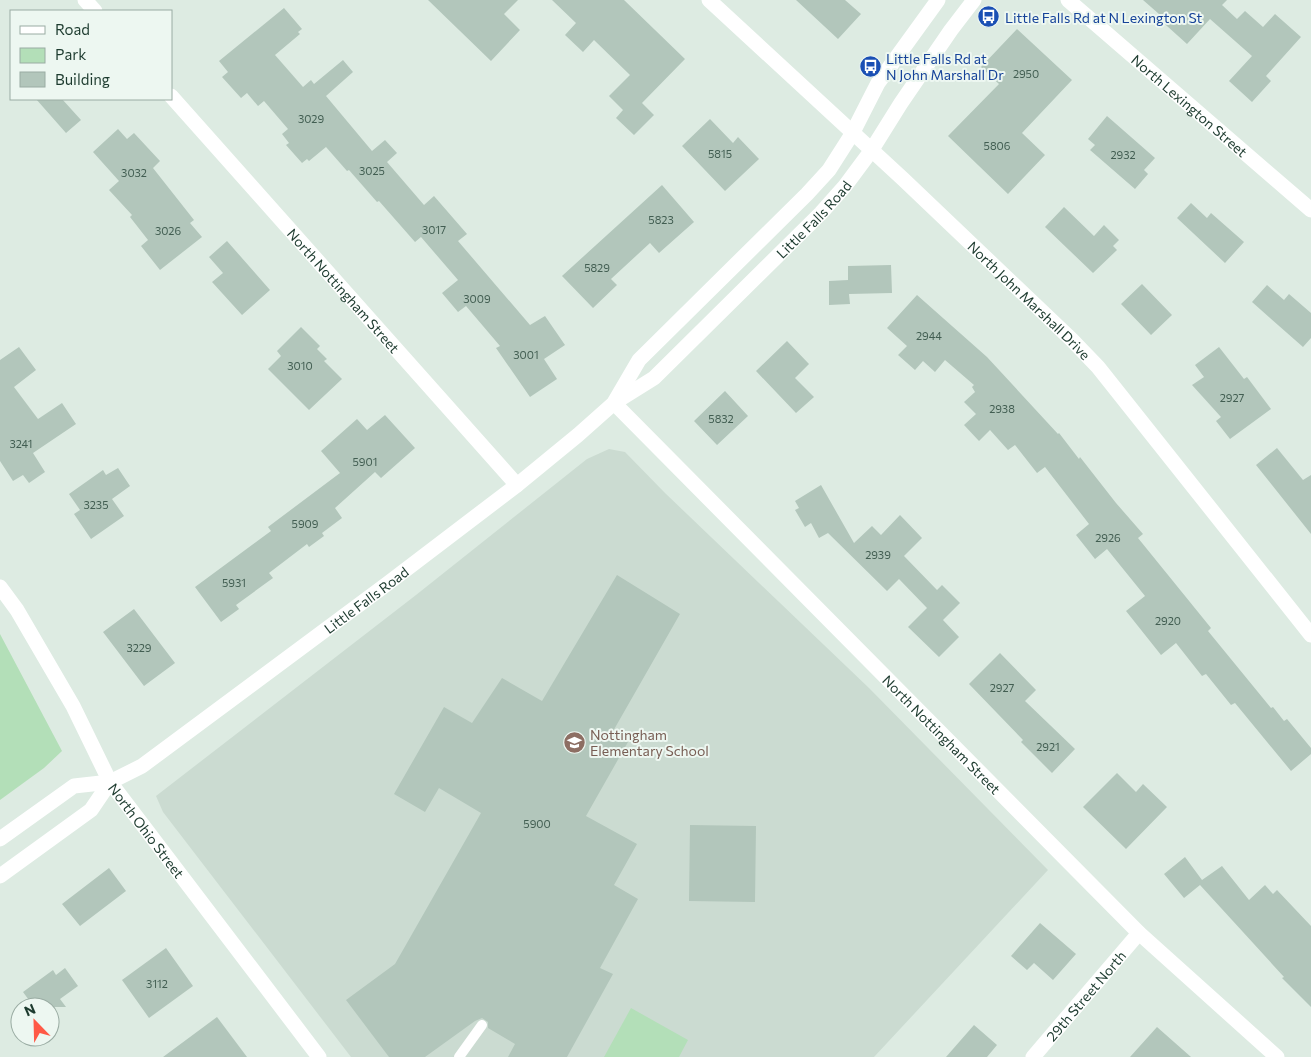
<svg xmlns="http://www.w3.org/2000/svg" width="1311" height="1057" font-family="Commissioner,sans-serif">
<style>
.built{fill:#cbdbd1}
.green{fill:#b3dfb8}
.building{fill:#b2c6bb}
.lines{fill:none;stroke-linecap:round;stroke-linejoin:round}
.service{stroke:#fff;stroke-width:10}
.minor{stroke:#fff;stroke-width:15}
.tertiary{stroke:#fff;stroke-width:15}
.labels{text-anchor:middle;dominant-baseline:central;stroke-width:4;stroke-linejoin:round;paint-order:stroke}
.number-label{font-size:11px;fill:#425e52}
.transit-label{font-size:14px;fill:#164399;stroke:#edf7f1;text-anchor:start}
.street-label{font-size:14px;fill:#1d3b2f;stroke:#edf7f1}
.education-label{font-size:14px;fill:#785e54;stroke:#edf7f1;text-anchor:start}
</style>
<rect width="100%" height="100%" fill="#ddebe2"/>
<path class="built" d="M609,449L625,452L665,493L869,688L1048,870L874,1057H351L163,812L156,796L416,595L587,459Z"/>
<path class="green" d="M0,634L62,751L44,768L0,800Z
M631,1008L688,1040L679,1057H604Z"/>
<path class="building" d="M428,0H518L504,14L520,30L491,61Z
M552,0H624L685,59L642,103L654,115L634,135L616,118L623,110L609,96L630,75L594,40L583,52L565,35L576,23Z
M796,0H845L861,14L838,39Z
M1143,0H1227L1222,5L1237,19L1245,11L1263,27L1275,14L1301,37L1266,76L1271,81L1252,102L1229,81L1252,56L1210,19L1187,44L1157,17L1159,14Z
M284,8L302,29L298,32L300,34L275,55L303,87L311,80L314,84L343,60L353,72L326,96L372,151L385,140L397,153L387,162L424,205L434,196L467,234L458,241L530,325L545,316L565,345L544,359L557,379L530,397L496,348L500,346L466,306L458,312L442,293L458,280L421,237L415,242L379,201L377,202L349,170L347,171L326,147L309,161L307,159L302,163L286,145L289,143L282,134L288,129L264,101L258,106L247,93L241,98L222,77L228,72L219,61Z
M1017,29L1072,80L1022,133L1045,155L1008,194L948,136L999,84L981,67Z
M36,99H62L81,120L66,133Z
M1107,116L1155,158L1144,170L1148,174L1135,189L1090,150L1095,145L1088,139Z
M710,119L733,143L738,137L759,159L725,191L682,146Z
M118,129L127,139L134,133L160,161L153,168L194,220L190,223L202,237L160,270L141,246L148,240L130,217L132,215L109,190L119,181L93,152Z
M662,185L694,222L659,253L650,243L611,279L617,285L593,308L562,276Z
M1191,203L1207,218L1211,213L1244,242L1225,263L1177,218Z
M1064,207L1094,236L1104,225L1119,240L1113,246L1117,250L1093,273L1045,227Z
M227,241L270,290L242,315L212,282L223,273L209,257Z
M891,265L892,293L849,294L850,304L829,305V281L848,280V266Z
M1142,284L1172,315L1151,335L1121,304Z
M1267,285L1284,300L1289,294L1311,313V338L1303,347L1252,302Z
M917,295L987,357L1058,434L1059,433L1079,459L1080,457L1116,503L1143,534L1138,538L1211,628L1208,631L1271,708L1273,707L1284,721L1287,719L1311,748V754L1291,771L1235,703L1231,705L1206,674L1202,676L1176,643L1161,655L1126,611L1145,596L1107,549L1095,559L1076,535L1089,524L1045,467L1037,473L1015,445L1008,450L990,430L979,441L964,425L976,414L964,402L975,392L972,387L974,385L945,360L935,372L923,361L915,370L898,355L907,346L887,328Z
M301,327L320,346L317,349L327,359L324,361L342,379L309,410L268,369L281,356L277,351Z
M787,341L809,364L795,378L814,397L796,413L756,371Z
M19,347L36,370L14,387L38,419L62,403L76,424L33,453L45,472L29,483L23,475L13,481L0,461V360Z
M1219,347L1244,379L1247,377L1271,409L1230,439L1216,421L1221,417L1192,385L1204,377L1195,365Z
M725,391L748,416L717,445L694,421Z
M385,415L415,448L381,478L375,472L335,508L342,518L322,533L324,536L309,547L307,544L269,573L273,578L236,605L239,609L221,622L195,587L271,531L268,527L340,473L321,451L357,419L367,430Z
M1277,448L1303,480L1311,475V534L1256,465Z
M118,468L130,486L112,499L124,516L91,539L74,514L80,510L69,494L103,470L106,475Z
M821,485L854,543L872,526L881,535L900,515L922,538L904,556L937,590L942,585L960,603L943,620L959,637L939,657L908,627L927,608L899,579L887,591L828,533L819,538L811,523L805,527L795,510L799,508L795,501Z
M617,575L680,614L612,733L628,742L586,816L637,844L614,885L638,899L600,968L613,974L567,1057H508L515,1044L488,1028V1022L482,1018L475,1021L425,1057H389L346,1000L395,964L481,813L439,788L425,812L394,794L444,707L472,723L502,678L542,701Z
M134,609L175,663L144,686L103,632Z
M1000,653L1036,690L1025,701L1075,749L1052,773L1021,742L1023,740L969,684Z
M1117,773L1136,792L1143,784L1167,807L1126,849L1083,807Z
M690,825L756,826L755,902L689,901Z
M1185,857L1202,880L1222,866L1249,900L1265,885L1273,894L1277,890L1311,926V1007L1282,978L1284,977L1200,885L1184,898L1164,874Z
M109,868L126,891L80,926L62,904Z
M1040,923L1076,954L1053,980L1034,963L1027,970L1011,956Z
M166,948L193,986L149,1018L122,980Z
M65,968L78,986L60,999L66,1007H34L23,992L53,970L56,975Z
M217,1017L247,1057H163Z
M974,1025L997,1045L987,1057H946Z
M1157,1027L1191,1057H1130Z"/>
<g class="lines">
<path class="service" d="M459,1057L482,1025"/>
<g class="minor">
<path d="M85,0L95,11"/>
<path id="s1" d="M709,0L903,179L1072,340L1098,367L1311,635"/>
<path id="s2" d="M171,96L517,485"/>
<path id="s3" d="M614,403L1139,933L1277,1057"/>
<path id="s4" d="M0,587L17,610L73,706L110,782L319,1057"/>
<path id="s5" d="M1033,1057L1139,933"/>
</g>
<g class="tertiary">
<path id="s6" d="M1068,0L1311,210"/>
<path d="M615,401L639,360L807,194L829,170L852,134L878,83L938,0"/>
<path id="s7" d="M0,839L74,786L110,782L142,766L387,584L517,485L578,435L614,403L654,378L821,213L845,186L871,151L901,103L951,30L974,0"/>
<path d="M0,876L91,810L110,782"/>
</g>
</g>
<defs>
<symbol id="bus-disc" viewBox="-11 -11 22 22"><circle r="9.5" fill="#1a4fb4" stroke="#edf7f1"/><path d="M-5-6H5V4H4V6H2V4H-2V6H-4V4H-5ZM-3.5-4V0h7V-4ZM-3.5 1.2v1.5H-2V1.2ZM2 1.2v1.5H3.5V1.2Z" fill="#fff"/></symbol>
<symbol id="school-disc" viewBox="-11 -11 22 22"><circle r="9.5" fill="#8d6e63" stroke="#edf7f1"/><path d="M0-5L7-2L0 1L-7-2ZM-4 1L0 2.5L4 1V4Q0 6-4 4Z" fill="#fff"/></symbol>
</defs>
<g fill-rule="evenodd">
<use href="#bus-disc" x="976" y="4" width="25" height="25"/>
<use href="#bus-disc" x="858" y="54" width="25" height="25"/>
<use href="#school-disc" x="562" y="730" width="25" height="25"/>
</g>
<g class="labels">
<g class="number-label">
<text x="1026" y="73">2950</text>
<text x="311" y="118">3029</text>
<text x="997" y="145">5806</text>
<text x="720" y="153">5815</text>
<text x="1123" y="154">2932</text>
<text x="372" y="170">3025</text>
<text x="134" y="172">3032</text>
<text x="661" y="219">5823</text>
<text x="434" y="229">3017</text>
<text x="168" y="230">3026</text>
<text x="597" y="267">5829</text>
<text x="477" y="298">3009</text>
<text x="929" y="335">2944</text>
<text x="526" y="354">3001</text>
<text x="300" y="365">3010</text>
<text x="1232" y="397">2927</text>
<text x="1002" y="408">2938</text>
<text x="721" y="418">5832</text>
<text x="21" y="443">3241</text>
<text x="365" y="461">5901</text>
<text x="96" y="504">3235</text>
<text x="305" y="523">5909</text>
<text x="1108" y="537">2926</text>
<text x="878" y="554">2939</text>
<text x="234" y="582">5931</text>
<text x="1168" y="620">2920</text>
<text x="139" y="647">3229</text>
<text x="1002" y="687">2927</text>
<text x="1048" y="746">2921</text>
<text x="537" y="823">5900</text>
<text x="157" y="983">3112</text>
</g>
<g class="transit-label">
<text x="1005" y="17">Little Falls Rd at N Lexington St</text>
<text x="886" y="58">Little Falls Rd at<tspan x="886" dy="16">N John Marshall Dr</tspan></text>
</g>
<g class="street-label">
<text stroke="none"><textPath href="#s6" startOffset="161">North Lexington Street</textPath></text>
<text stroke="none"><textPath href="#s7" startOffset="1031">Little Falls Road</textPath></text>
<text stroke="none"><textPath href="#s2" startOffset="260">North Nottingham Street</textPath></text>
<text stroke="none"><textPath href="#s1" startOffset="439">North John Marshall Drive</textPath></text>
<text stroke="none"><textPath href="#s7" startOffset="442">Little Falls Road</textPath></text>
<text stroke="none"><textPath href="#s3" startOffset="466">North Nottingham Street</textPath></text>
<text stroke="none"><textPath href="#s4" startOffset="285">North Ohio Street</textPath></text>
<text stroke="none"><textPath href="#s5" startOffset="81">29th Street North</textPath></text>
</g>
<g class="education-label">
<text x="590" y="734">Nottingham<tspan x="590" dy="16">Elementary School</tspan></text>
</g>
</g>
<rect x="10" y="10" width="162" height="90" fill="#edf7f1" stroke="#9aaca3"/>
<rect x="20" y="26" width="25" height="8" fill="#ffffff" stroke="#9aaca3"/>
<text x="55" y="35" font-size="15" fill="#1d3b2f">Road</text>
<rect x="20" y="48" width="25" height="15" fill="#b3dfb8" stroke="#9aaca3"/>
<text x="55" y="60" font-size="15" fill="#1d3b2f">Park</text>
<rect x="20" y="72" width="25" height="15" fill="#b2c6bb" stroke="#9aaca3"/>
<text x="55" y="85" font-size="15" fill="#1d3b2f">Building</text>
<g transform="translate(35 1022) rotate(337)"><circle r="24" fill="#edf7f1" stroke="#9aaca3"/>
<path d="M0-4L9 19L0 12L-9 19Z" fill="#ff5946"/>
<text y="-8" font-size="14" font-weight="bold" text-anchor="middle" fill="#1d3b2f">N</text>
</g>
</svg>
